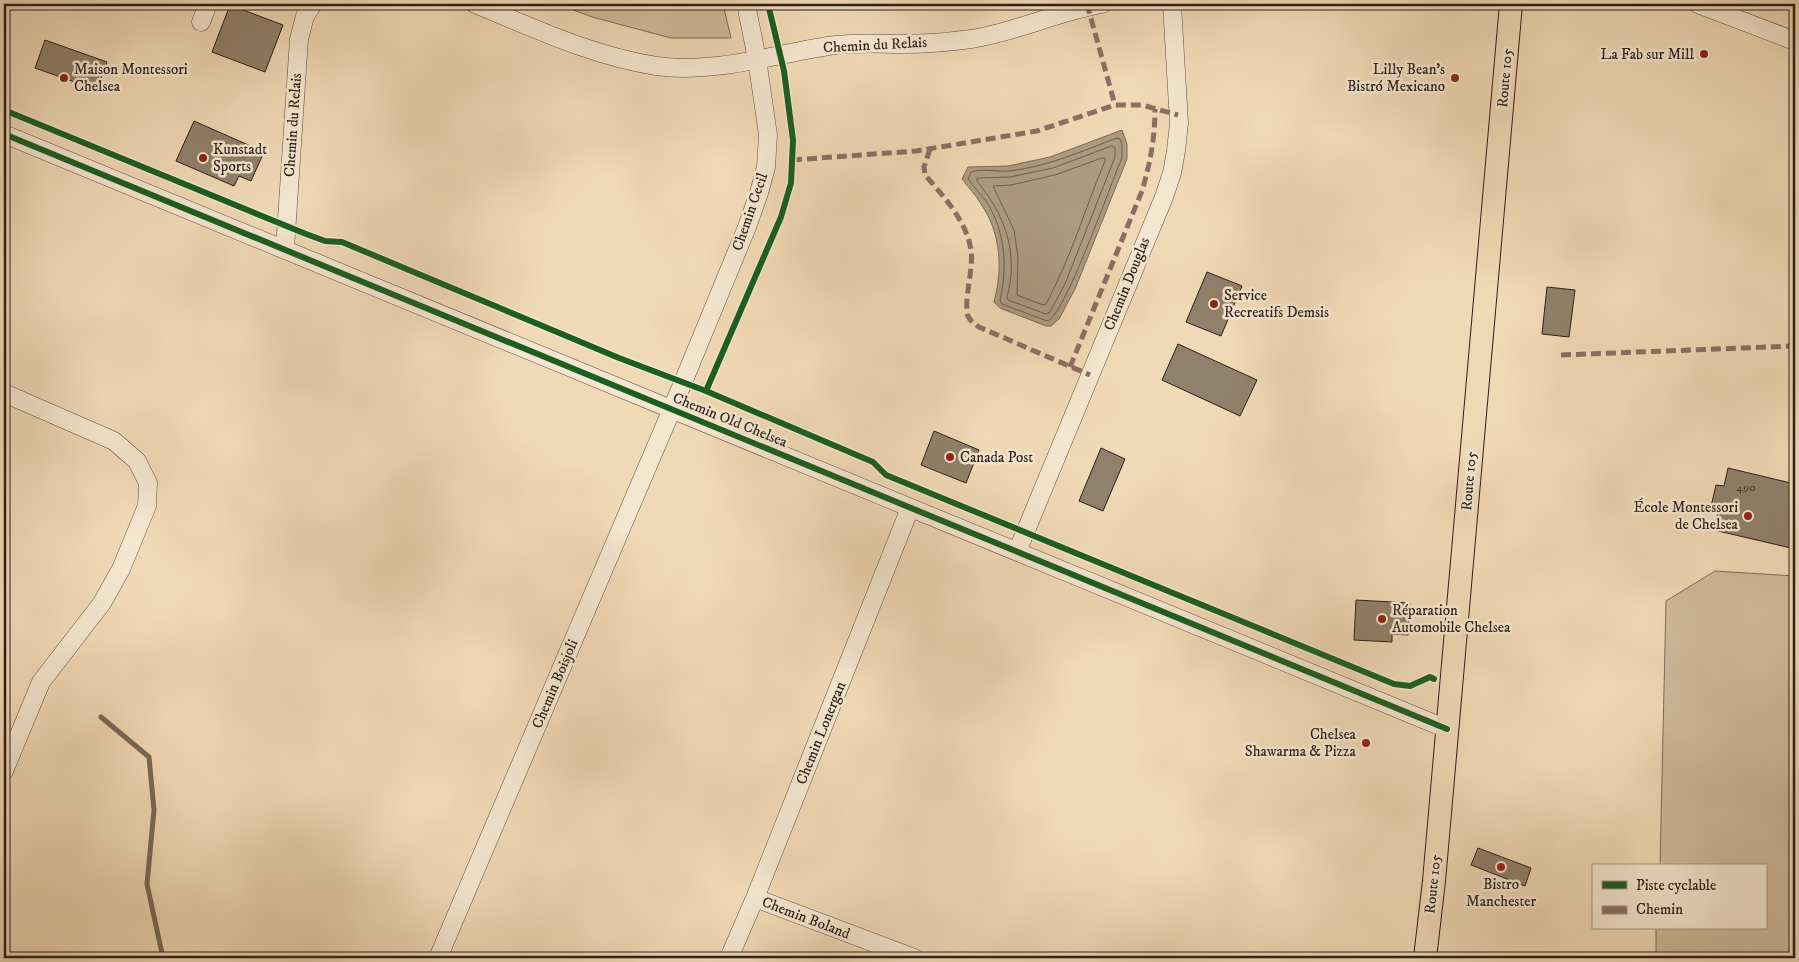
<svg xmlns="http://www.w3.org/2000/svg" width="1799" height="962" font-family="'IM FELL DW Pica',serif">
<style>
.green{fill:#cfba9b;stroke:#7d6d5b}
.water{fill:#ad9a81;stroke:#796958}
.lines{fill:none;stroke-linecap:round;stroke-linejoin:round}
.shore{stroke:#6c5d4e;stroke-width:1}
.stream{stroke:#796958;stroke-width:5}
.building{fill:#91806b;stroke:#2b201b}
.minor-casing{stroke:#5c4e42;stroke-width:19}
.major-casing{stroke:#2b201b;stroke-width:24}
.minor{stroke:#f5e6cf;stroke-width:18}
.major{stroke:#f0d9b5;stroke-width:22}
.quiet{stroke:#8d6e63;stroke-width:5;stroke-dasharray:10 5;stroke-linecap:butt}
.cycleway-casing{stroke:#f5e6cf;stroke-width:9}
.cycleway{stroke:#1b5e20;stroke-width:6}
.poi-dot{fill:#8f2418;stroke:#f5e6cf;stroke-width:2}
.labels{text-anchor:middle;dominant-baseline:central;stroke-width:5;stroke-linejoin:round;paint-order:stroke}
.number-label{font-size:12px;fill:#44382f}
.street-label{font-size:15px;fill:#2b201b;stroke:#f5e6cf}
.poi-label{font-size:15px;fill:#2b201b;stroke:#f5e6cf;text-anchor:start}
</style>
<rect width="100%" height="100%" fill="#f0d9b5"/>
<filter id="stains"><feTurbulence type="fractalNoise" baseFrequency=".004" numOctaves="4"/><feColorMatrix values="0 0 0 0 .2 0 0 0 0 .09 0 0 0 0 .02 0 0 0 .5 -.17"/></filter>
<radialGradient id="worn" r=".72"><stop offset=".6" stop-color="#630" stop-opacity="0"/><stop offset="1" stop-color="#630" stop-opacity=".3"/></radialGradient>
<path class="green" d="M558,4H723L731,38H671L592,17Z
M1715,571L1795,576V958H1656V928H1765V866H1660L1666,601Z"/>
<path class="water" d="M1122,130L1127,144V159L1075,289L1059,319L1051,326H1046L1000,308L994,302C1003,269 1001,233 981,204C976,195 968,187 962,179L968,167L1008,166L1050,157Z"/>
<g class="lines">
<path class="shore" d="M1117,138L1120,139L1122,145V158C1111,182 1065,317 1047,321L1002,304L1000,300C1008,267 1005,230 986,201C980,194 974,187 968,179L971,172C983,168 997,172 1009,171C1047,167 1082,151 1117,138Z
M1112,146L1115,148V157L1065,284L1050,312L1046,314L1008,300L1007,297C1019,253 1005,215 977,181V178L1010,177L1053,168Z
M1102,158H1105V161C1085,208 1071,258 1046,304L1043,305L1017,295L1018,257L1014,230L993,186L1011,185L1055,175Z"/>
<path class="stream" d="M101,717L149,757L154,810L147,884L163,958"/>
</g>
<path class="building" d="M230,5L283,25L265,72L212,52Z
M45,40L107,62L97,90L35,68Z
M194,121L264,152L251,181L239,176L234,186L176,161Z
M1207,272L1242,286L1221,336L1186,322Z
M1547,287L1575,290L1569,337L1542,334Z
M1178,344L1257,380L1240,416L1162,380Z
M934,431L979,450L966,483L921,465Z
M1101,448L1125,459L1103,511L1079,501Z
M1728,468L1795,484V549L1714,530L1718,512L1710,511L1716,485L1724,486Z
M1356,600L1410,603L1408,635L1392,634V642L1354,640Z
M1478,848L1531,868L1525,886L1471,865Z"/>
<g class="lines">
<defs>
<path id="minor" d="M475,4C534,28 592,56 656,66C713,74 772,55 828,46C853,42 878,44 903,44C926,44 949,42 971,39C1016,32 1057,12 1102,4
M1698,4L1795,41
M201,22L208,4
M4,134L1447,729
M285,249L299,39L305,16L313,4
M4,393L114,441L137,461L148,483L147,506L121,569L102,603L41,682L4,771
M1017,552L1164,197L1172,173L1176,151L1179,123L1172,4
M755,898L914,958
M438,958L672,409L747,227L759,193L766,167L768,135L757,59L746,4
M729,958L755,898L910,508"/>
<path id="major" d="M1425,958L1434,881L1511,4"/>
</defs>
<use href="#minor" class="minor-casing"/>
<use href="#major" class="major-casing"/>
<use href="#minor" class="minor"/>
<use href="#major" class="major"/>
<path class="quiet" d="M1087,4L1115,105
M930,149L924,167L925,175C944,197 966,220 971,250C974,268 963,303 968,316C970,321 975,324 979,327L1090,375
M792,160L916,151L1037,131L1115,105H1142L1178,115
M1561,355L1795,346
M1070,367L1142,191C1150,164 1155,138 1155,109"/>
<defs>
<path id="cycleway" d="M4,110L306,234L325,241L342,242L619,358L706,391L873,462L886,475L1394,684L1410,686L1430,677L1434,679
M4,134L1447,729
M706,391L781,217L791,183L793,140L784,71L768,4"/>
</defs>
<use href="#cycleway" class="cycleway-casing"/>
<use href="#cycleway" class="cycleway"/>
</g>
<g class="poi-dot">
<circle cx="1704" cy="54" r="5"/>
<circle cx="64" cy="78" r="5"/>
<circle cx="1455" cy="78" r="5"/>
<circle cx="203" cy="158" r="5"/>
<circle cx="1214" cy="304" r="5"/>
<circle cx="950" cy="457" r="5"/>
<circle cx="1748" cy="516" r="5"/>
<circle cx="1382" cy="619" r="5"/>
<circle cx="1366" cy="743" r="5"/>
<circle cx="1501" cy="867" r="5"/>
</g>
<g class="labels">
<g class="number-label">
<text x="1746" y="487">490</text>
</g>
<g class="street-label">
<text transform="translate(875 45) rotate(-3)">Chemin du Relais</text>
<text transform="translate(1505 78) rotate(-85)">Route 105</text>
<text transform="translate(293 125) rotate(-86)">Chemin du Relais</text>
<text transform="translate(750 212) rotate(-71)">Chemin Cecil</text>
<text transform="translate(1127 284) rotate(-68)">Chemin Douglas</text>
<text transform="translate(730 420) rotate(22)">Chemin Old Chelsea</text>
<text transform="translate(1469 481) rotate(-85)">Route 105</text>
<text transform="translate(555 684) rotate(-67)">Chemin Boisjoli</text>
<text transform="translate(821 733) rotate(-68)">Chemin Lonergan</text>
<text transform="translate(1433 884) rotate(-84)">Route 105</text>
<text transform="translate(806 918) rotate(21)">Chemin Boland</text>
</g>
<g class="poi-label">
<text x="1694" y="54" text-anchor="end">La Fab sur Mill</text>
<text x="74" y="69">Maison Montessori<tspan x="74" dy="17">Chelsea</tspan></text>
<text x="1445" y="69" text-anchor="end">Lilly Bean's<tspan x="1445" dy="17">Bistró Mexicano</tspan></text>
<text x="213" y="149">Kunstadt<tspan x="213" dy="17">Sports</tspan></text>
<text x="1224" y="295">Service<tspan x="1224" dy="17">Recreatifs Demsis</tspan></text>
<text x="960" y="457">Canada Post</text>
<text x="1738" y="507" text-anchor="end">École Montessori<tspan x="1738" dy="17">de Chelsea</tspan></text>
<text x="1392" y="610">Réparation<tspan x="1392" dy="17">Automobile Chelsea</tspan></text>
<text x="1356" y="734" text-anchor="end">Chelsea<tspan x="1356" dy="17">Shawarma &amp; Pizza</tspan></text>
<text x="1501" y="884" text-anchor="middle">Bistro<tspan x="1501" dy="17">Manchester</tspan></text>
</g>
</g>
<rect width="1799" height="962" fill="none" stroke="#f0d9b5" stroke-width="20"/>
<rect x="5" y="5" width="1789" height="952" fill="none" stroke="#2b201b" stroke-width="2.5"/>
<rect x="10" y="10" width="1779" height="942" fill="none" stroke="#2b201b"/>
<rect x="1592" y="864" width="175" height="65" fill="#f5e6cf" stroke="#a49787"/>
<rect x="1602" y="881" width="25" height="8" fill="#1b5e20" stroke="#a49787"/>
<text x="1636" y="890" font-size="15" fill="#2b201b">Piste cyclable</text>
<rect x="1602" y="906" width="25" height="8" fill="#8d6e63" stroke="#a49787"/>
<text x="1636" y="914" font-size="15" fill="#2b201b">Chemin</text>
<rect width="100%" height="100%" filter="url(#stains)"/>
<rect width="100%" height="100%" fill="url(#worn)"/>
</svg>
